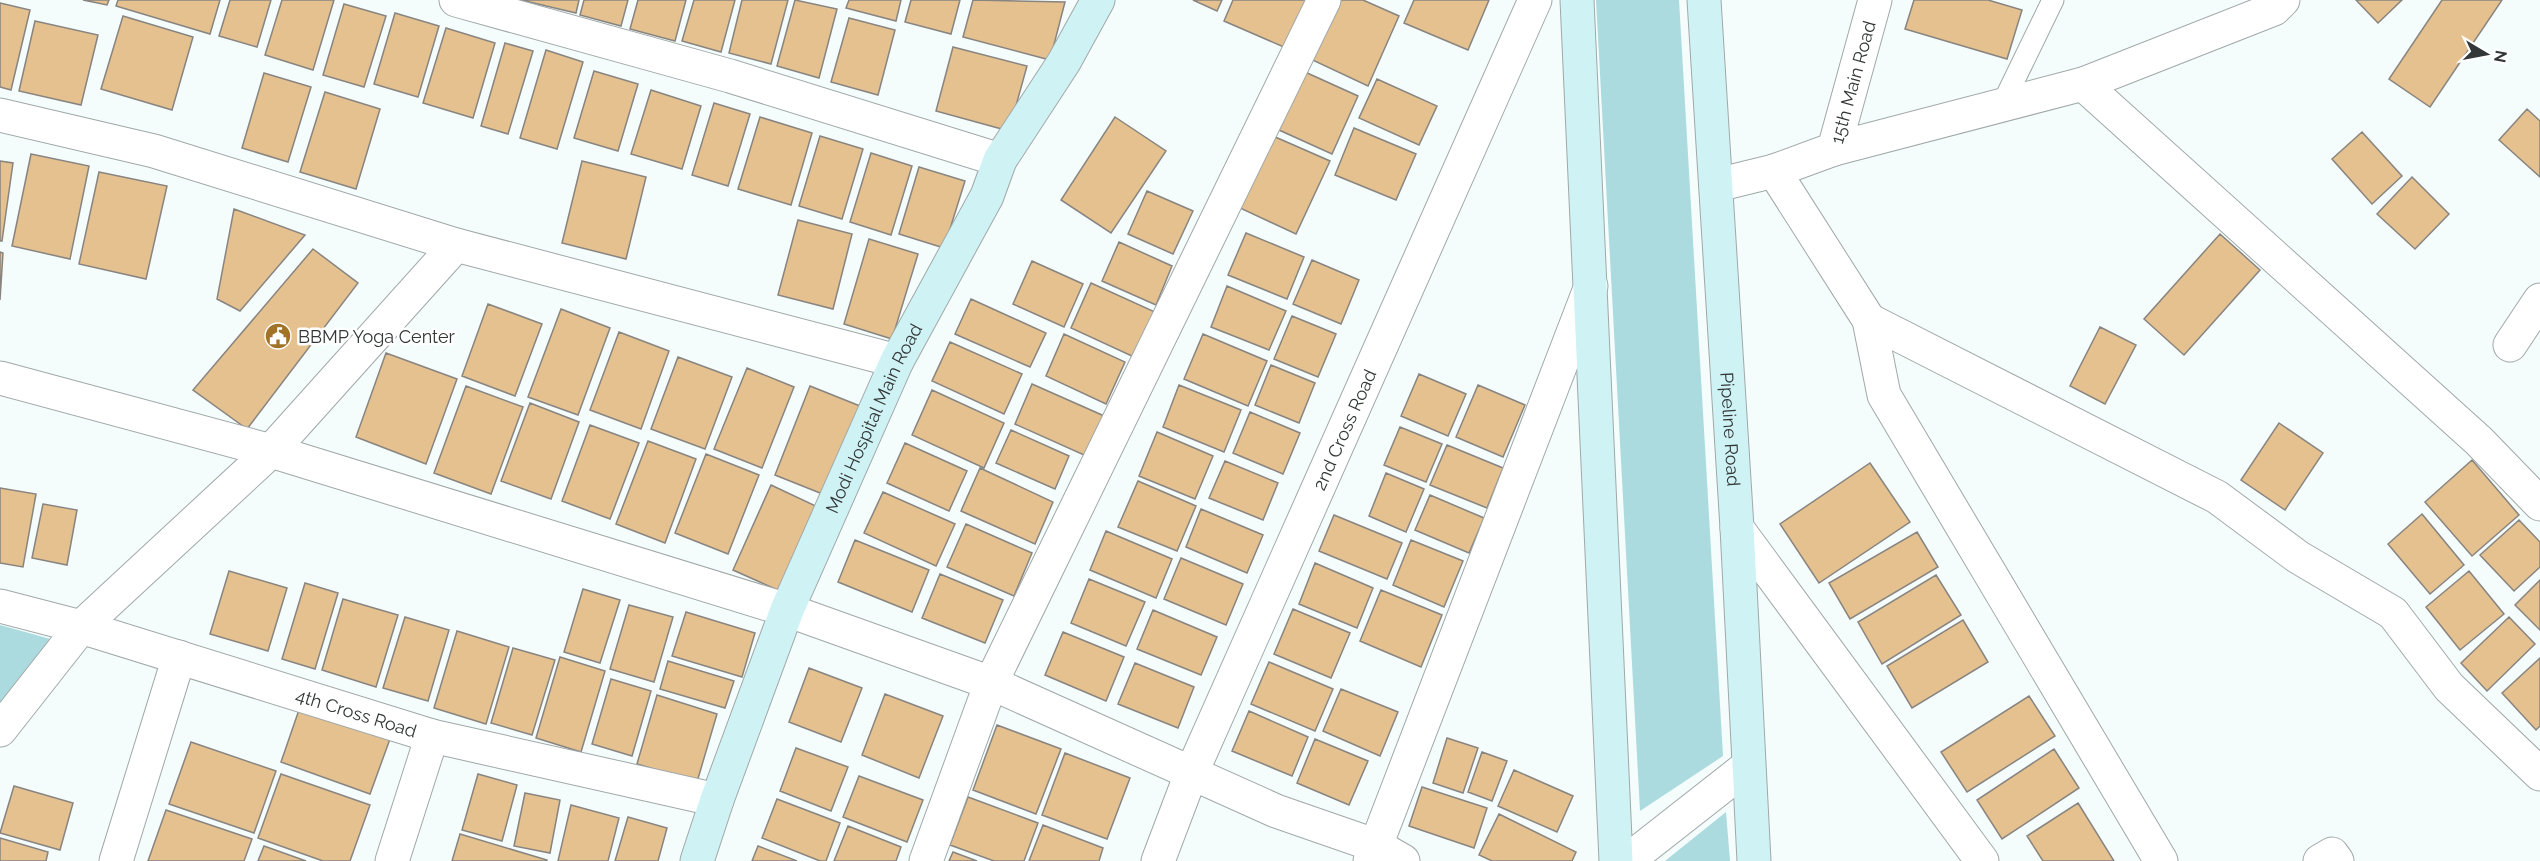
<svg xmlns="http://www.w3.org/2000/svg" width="2540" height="861" font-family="Raleway,sans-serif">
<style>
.green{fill:#abdbdf}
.building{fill:#e4c18f;stroke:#888480;stroke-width:1.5}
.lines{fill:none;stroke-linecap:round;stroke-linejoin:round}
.lane-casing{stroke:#a1a8a8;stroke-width:23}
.street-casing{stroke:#a1a8a8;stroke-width:35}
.secondary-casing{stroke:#a1a8a8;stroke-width:35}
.lane{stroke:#fff;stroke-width:21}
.street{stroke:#fff;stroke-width:33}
.secondary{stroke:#cff2f5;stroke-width:33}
.labels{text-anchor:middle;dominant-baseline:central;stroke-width:5;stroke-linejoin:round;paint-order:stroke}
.street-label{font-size:18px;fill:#343737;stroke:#fff}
.poi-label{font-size:18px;fill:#343737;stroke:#fff;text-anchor:start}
</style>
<rect width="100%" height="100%" fill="#f4fcfc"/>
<path class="green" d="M1596,0H1679L1723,756L1640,811Z
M0,625L54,640L0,707Z
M1726,812L1730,861H1665Z"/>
<path class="building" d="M83,0H109L107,5Z
M118,0H220L210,34L116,6Z
M230,0H271L257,47L219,36Z
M282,0H334L313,70L265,55Z
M521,0H579L576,13Z
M584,0H628L621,26L580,15Z
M638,0H686L675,41L630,29Z
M694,0H735L721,52L682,41Z
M742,0H788L771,64L729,53Z
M795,0L837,9L819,78L777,66Z
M849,0H901L896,21L846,8Z
M911,0H960L951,34L905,22Z
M973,0L1065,2L1050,60L963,37Z
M1193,0H1222L1217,11Z
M1233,0H1308L1286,48L1224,21Z
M1332,0H1363L1399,16L1368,86L1306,57Z
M1414,0H1489L1468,50L1404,23Z
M1914,0H1988L2022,10L2007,59L1905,29Z
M2356,0H2402L2378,23Z
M2442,0H2502L2430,107L2389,79Z
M0,3L30,10L11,90L0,87Z
M344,4L386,16L364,87L323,75Z
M395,13L439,26L418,97L374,84Z
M123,16L193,37L172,110L101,89Z
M849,18L895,30L878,95L831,82Z
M35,21L98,35L81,105L19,91Z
M446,28L495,43L473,118L423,103Z
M505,43L533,51L508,134L481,126Z
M953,47L1027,66L1009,131L936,111Z
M546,50L583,62L557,149L520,138Z
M594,71L638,84L618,151L574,138Z
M1305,72L1358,96L1332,154L1279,130Z
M264,73L311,87L288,162L242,148Z
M1377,79L1437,106L1419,145L1359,118Z
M651,90L701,106L682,169L631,154Z
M325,92L380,109L356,189L300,172Z
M714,103L750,114L728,186L692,175Z
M2527,109L2540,121V177L2499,140Z
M760,117L812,133L791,205L738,189Z
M1115,117L1166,151L1111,233L1061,200Z
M1354,128L1416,154L1396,200L1335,175Z
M2362,132L2402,176L2372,204L2332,159Z
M820,136L863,149L842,219L799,206Z
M1273,136L1330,161L1296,234L1240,208Z
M871,153L912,166L891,235L850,222Z
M31,154L89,166L70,259L12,246Z
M0,161L13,163L2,241H0Z
M582,161L646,177L626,259L562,243Z
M919,167L965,181L944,248L899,234Z
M99,172L167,186L146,279L79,264Z
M2412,177L2449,214L2415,249L2377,214Z
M1147,191L1193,211L1173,254L1128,234Z
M234,209L305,235L240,311L217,299Z
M798,220L852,234L833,309L778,295Z
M1246,233L1304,257L1287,299L1228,275Z
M2220,234L2260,270L2184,355L2144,319Z
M869,239L918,254L892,339L844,324Z
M1119,242L1172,266L1156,305L1102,281Z
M313,249L358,283L247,429L193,390Z
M0,252L3,253L0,300Z
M1312,260L1359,280L1341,324L1293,304Z
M1032,261L1083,284L1064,327L1013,304Z
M1091,283L1155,312L1134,357L1071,328Z
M1227,286L1286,311L1269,350L1211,327Z
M971,299L1046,333L1030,367L955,334Z
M488,304L542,324L515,396L462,376Z
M561,309L610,328L578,415L528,397Z
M1292,316L1336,334L1318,377L1274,359Z
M2100,327L2136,345L2105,404L2070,386Z
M619,332L669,351L641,429L590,410Z
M1064,334L1125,362L1106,404L1046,376Z
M1203,334L1267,361L1248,406L1184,379Z
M950,342L1022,374L1004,414L932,381Z
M386,353L457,379L426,464L356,437Z
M678,357L732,377L705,449L651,429Z
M1271,365L1315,383L1299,423L1255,405Z
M747,368L794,387L762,468L714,449Z
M1419,374L1466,394L1448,436L1401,416Z
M1032,384L1111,419L1093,459L1015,424Z
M1179,385L1241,410L1224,452L1163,427Z
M1478,385L1525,405L1503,457L1456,437Z
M466,386L523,407L491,494L434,473Z
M810,386L860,406L825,495L775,475Z
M932,390L1004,423L984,468L912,435Z
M530,403L579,422L551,499L501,481Z
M1250,412L1300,433L1283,474L1233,453Z
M2279,423L2323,453L2285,510L2241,480Z
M590,425L639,443L610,519L562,501Z
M1400,427L1442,444L1426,482L1384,465Z
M1011,430L1069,456L1055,489L996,463Z
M1157,432L1213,456L1195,499L1139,476Z
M648,441L696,459L665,543L616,524Z
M905,443L967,471L949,511L887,483Z
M1447,445L1503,468L1487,508L1430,485Z
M706,454L759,475L728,554L675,533Z
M2472,460L2519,515L2472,556L2425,502Z
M1225,461L1278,483L1263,520L1209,498Z
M1870,463L1910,522L1819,583L1780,524Z
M980,468L1053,502L1035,544L961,511Z
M1386,473L1424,489L1406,532L1369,516Z
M1138,481L1196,506L1177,551L1118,527Z
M771,485L820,508L782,592L733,570Z
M0,488L36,494L23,567L0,563Z
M883,492L955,524L936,566L864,533Z
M1430,495L1484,518L1469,553L1415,530Z
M43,504L77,510L67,565L32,558Z
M1201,509L1263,535L1247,573L1186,547Z
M2422,514L2464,565L2430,594L2388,544Z
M1334,515L1402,543L1387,579L1319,551Z
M2519,520L2540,542V567L2514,591L2480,555Z
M966,524L1032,553L1014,596L947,567Z
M1106,531L1172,559L1156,598L1090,570Z
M1917,532L1938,567L1850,619L1829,583Z
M855,540L929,570L912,612L838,582Z
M1411,540L1463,561L1444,607L1393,585Z
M1181,558L1243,584L1226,625L1164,599Z
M1315,563L1373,588L1357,628L1299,604Z
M229,571L287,588L268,651L210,634Z
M2469,571L2504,614L2460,650L2426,607Z
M940,574L1003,600L985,643L922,618Z
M1936,575L1961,615L1882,664L1858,622Z
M1089,579L1145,602L1126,646L1071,623Z
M2540,580V630L2515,605Z
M305,583L338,593L315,669L282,659Z
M583,589L620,600L600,663L564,652Z
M1381,590L1442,615L1421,667L1360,641Z
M343,599L398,615L376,687L322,670Z
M629,605L673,617L654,682L610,669Z
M1293,609L1350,633L1331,678L1274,654Z
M1153,610L1217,637L1201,675L1137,649Z
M686,612L755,633L742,677L672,656Z
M405,617L449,630L428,701L383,688Z
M2509,617L2535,644L2487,691L2461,663Z
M1963,620L1988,662L1912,708L1887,666Z
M457,631L509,647L486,724L434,708Z
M1063,632L1124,657L1106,701L1045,675Z
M513,648L555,660L532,735L491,723Z
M560,657L605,671L581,752L536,738Z
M2540,658V726L2536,730L2502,693Z
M668,661L734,681L725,708L660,689Z
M1269,662L1333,689L1315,731L1251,704Z
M1135,663L1194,687L1178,728L1118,704Z
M809,668L862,688L841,742L789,722Z
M611,679L651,691L632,756L592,744Z
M1341,689L1398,712L1380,756L1323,731Z
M885,694L943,716L919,778L862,755Z
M657,695L717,714L697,782L637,764Z
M2029,696L2055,736L1967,792L1941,752Z
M300,707L390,739L370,794L281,762Z
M1249,711L1308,737L1292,776L1232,751Z
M997,725L1061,749L1036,814L973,790Z
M1447,738L1478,748L1463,793L1433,783Z
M1315,739L1368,761L1349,805L1297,783Z
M191,742L276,771L254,833L169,804Z
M796,748L848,767L831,811L780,791Z
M2054,749L2079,788L2002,839L1977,800Z
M1482,752L1507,761L1492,801L1468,792Z
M1065,753L1130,778L1107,839L1042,815Z
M1514,770L1573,796L1557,832L1498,806Z
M281,774L370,805L350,861H323L258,838Z
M478,774L517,785L502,841L462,830Z
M859,776L923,800L907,842L843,817Z
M14,786L73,803L60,850L0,833Z
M1422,787L1487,808L1474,848L1409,826Z
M525,793L560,800L550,853L514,846Z
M968,797L1038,823L1024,861H994L950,845Z
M777,799L840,823L826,861H820L762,838Z
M2078,803L2114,861H2043L2027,836Z
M571,805L619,818L608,861H558Z
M166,810L252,839L244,861H148Z
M1499,814L1576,852L1572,861H1492L1479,855Z
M628,817L667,828L658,861H615Z
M1043,825L1103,848L1099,861H1029Z
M848,826L901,847L896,861H834Z
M460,834L547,860V861H452Z
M0,838L48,852L46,861H0Z
M264,846L306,861H258Z
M758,846L797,861H752Z
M953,852L977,861H949Z"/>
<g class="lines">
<defs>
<path id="lane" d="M2001,107L2053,0"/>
<g id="street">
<path d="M456,0L730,76L1000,160"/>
<path d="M2083,84L2479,441L2540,504"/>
<path d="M0,115L154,151L456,245"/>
<path d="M1834,149L2083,84L2274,9L2283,0"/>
<path d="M1774,171L1869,320L1884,395L2161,861"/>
<path id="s1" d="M1717,185L1774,171L1834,149L1875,0"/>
<path d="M1869,320L2217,497L2298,557L2393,613L2449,687L2540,774"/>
<path d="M2510,345L2540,300"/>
<path d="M0,378L271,451L787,610L991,683L1276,811L1377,846L1403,861"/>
<path d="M1737,528L1982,861"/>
<path id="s2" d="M0,606L81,627L432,736L717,800"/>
<path d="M0,730L81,627L271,451L456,245L897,361"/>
<path d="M116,861L179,657"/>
<path d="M392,861L432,736"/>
<path d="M926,861L991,683L1324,0"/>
<path id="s3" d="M1158,861L1191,774L1535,0"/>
<path d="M1370,861L1591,286"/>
<path d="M1627,861L1748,766"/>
<path d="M2320,861L2332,854L2337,861"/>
</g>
<g id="secondary">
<path d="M1577,0L1616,861"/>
<path id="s4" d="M1704,0L1737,528L1754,861"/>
<path id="s5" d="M697,861L717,800L787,610L897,361L987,196L1000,160L1064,62L1098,0"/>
</g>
</defs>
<use href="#lane" class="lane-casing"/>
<use href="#street" class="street-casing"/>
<use href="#secondary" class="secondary-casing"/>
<use href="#lane" class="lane"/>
<use href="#street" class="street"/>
<use href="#secondary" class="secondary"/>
</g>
<defs>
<symbol id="civic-disc" viewBox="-11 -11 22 22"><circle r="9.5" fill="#a17326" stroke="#fff"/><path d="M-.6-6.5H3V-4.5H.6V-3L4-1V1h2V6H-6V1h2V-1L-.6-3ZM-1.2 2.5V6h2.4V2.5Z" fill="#fff"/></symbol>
</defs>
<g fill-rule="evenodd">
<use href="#civic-disc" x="263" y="321" width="30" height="30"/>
</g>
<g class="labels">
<g class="street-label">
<text stroke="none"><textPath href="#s1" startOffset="192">15th Main Road</textPath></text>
<text stroke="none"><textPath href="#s5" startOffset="477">Modi Hospital Main Road</textPath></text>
<text stroke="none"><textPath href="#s3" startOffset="470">2nd Cross Road</textPath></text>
<text stroke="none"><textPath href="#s4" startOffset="430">Pipeline Road</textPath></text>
<text stroke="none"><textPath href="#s2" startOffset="372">4th Cross Road</textPath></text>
</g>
<g class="poi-label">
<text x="298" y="336">BBMP Yoga Center</text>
</g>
</g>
<g transform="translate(2486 54) rotate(100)" stroke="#ffffff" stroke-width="4.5" paint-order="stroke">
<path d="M0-4.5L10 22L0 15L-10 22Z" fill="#343737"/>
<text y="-9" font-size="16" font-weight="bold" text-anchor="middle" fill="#343737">N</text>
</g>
</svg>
